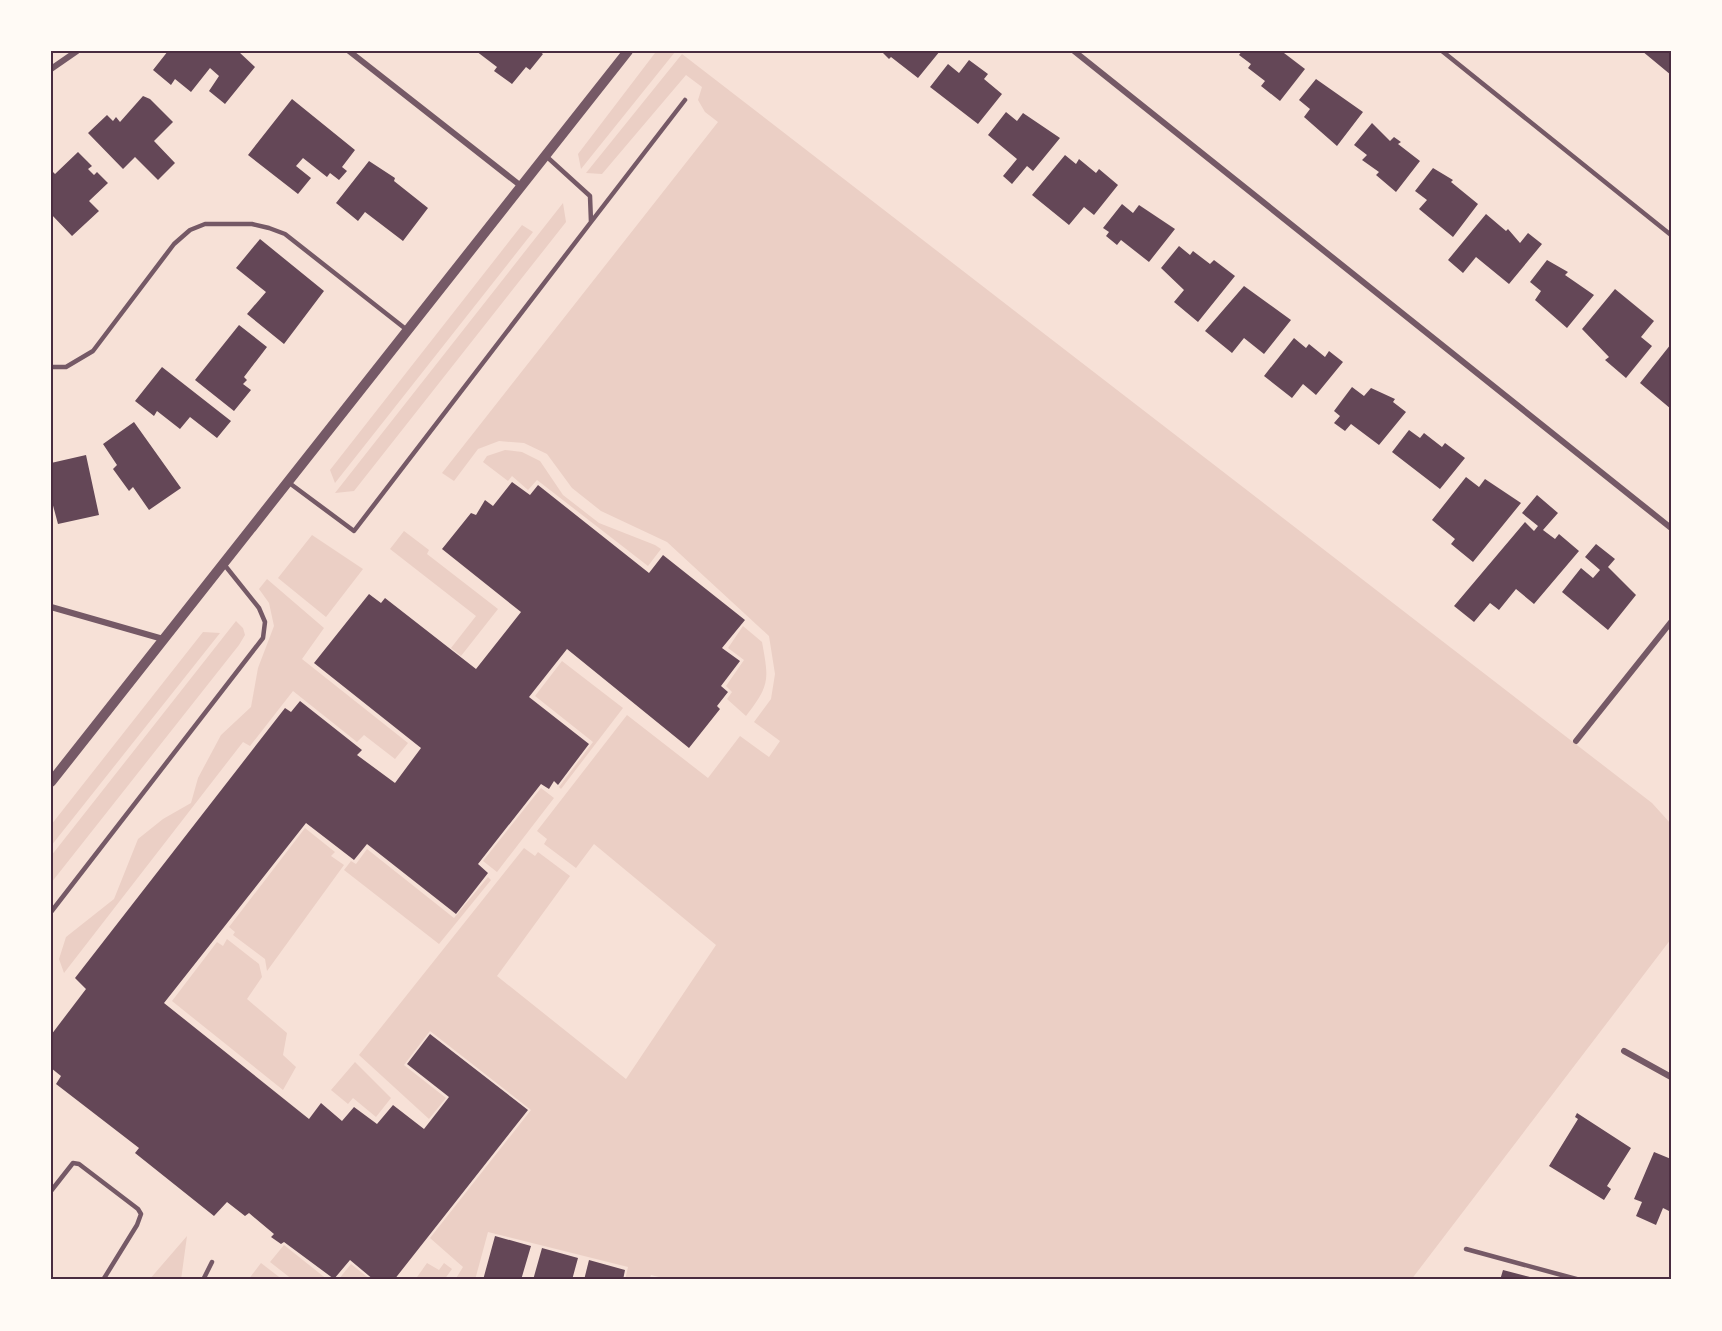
<svg xmlns="http://www.w3.org/2000/svg" width="1722" height="1331" font-family="Arial,sans-serif">
<style>
.green{fill:#ebcfc5}
.building{fill:#644757}
.lines{fill:none;stroke-linecap:round;stroke-linejoin:round}
.service{stroke:#755966;stroke-width:4.5}
.minor{stroke:#755966;stroke-width:6}
.tertiary{stroke:#755966;stroke-width:10}
.neatline{fill:none;stroke:#4a2c40;stroke-width:2}
</style>
<rect width="100%" height="100%" fill="#f7e1d7"/>
<path class="green" d="M675,52L581,169L578,154L655,53Z
M682,54L1652,803L1671,824V939L1411,1280H671L651,1275L649,1280H625L628,1267L488,1232L475,1280H455L463,1267L430,1238L531,1110L430,1031L404,1065L446,1098L429,1119L359,1055L524,848L535,856L538,852L570,876L497,976L626,1079L716,945L594,844L576,868L544,844L547,839L537,831L627,715L708,778L740,736L769,757L780,741L754,722L771,699L775,674L769,636L667,542L601,511L572,488L547,454L524,443L499,441L478,449L454,481L442,473L718,122L705,112L698,100L702,87L686,75L602,174L586,173Z
M563,203L566,222L354,491L335,493Z
M522,225L533,232L335,483L330,470Z
M505,450L522,452L540,461L563,495L599,523L655,545L661,549L648,566L537,480L528,490L512,476L508,481L483,462L487,456Z
M404,531L429,550L427,554L498,609L461,656L451,648L476,616L390,549Z
M312,535L363,569L326,617L278,578Z
M267,579L324,628L302,659L408,743L395,759L364,735L357,742L293,691L250,746L243,742L64,973L59,959L66,937L114,899L138,839L163,819L191,803L198,778L221,735L251,707L258,668L274,626L269,603L259,589Z
M236,621L243,628L245,635L239,645L51,883V856Z
M743,626L762,642C769,680 770,685 746,716L727,699L732,692L726,686L744,660L728,648Z
M203,632L220,633L51,846V825Z
M562,661L623,708L561,789L559,787L593,742L535,696Z
M541,788L554,798L497,872L483,861Z
M305,828L335,852L331,856L344,865L267,971L265,959L233,935L235,932L229,927Z
M367,849L454,918L488,877L491,880L439,944L344,870L351,861L356,864Z
M227,939L259,964L262,977L247,999L287,1033L283,1055L296,1067L283,1090L172,1001L217,942L223,946Z
M355,1062L391,1098L376,1117L353,1098L348,1104L331,1090Z
M187,1236L181,1280H149Z
M284,1245L328,1280H293L270,1262Z
M261,1263L283,1280H248Z
M427,1263L439,1270L444,1263L452,1269L444,1280H415Z
M351,1264L371,1280H338Z"/>
<path class="building" d="M168,51H238L255,67L225,104L209,91L219,76L210,68L191,92L175,79L171,85L153,70Z
M476,51H539L543,54L530,70L526,67L512,84L494,71L497,67Z
M881,51H940L918,78L891,57L889,59Z
M1242,51H1285L1284,53L1305,69L1280,101L1261,86L1265,81L1248,68L1251,64L1239,55Z
M1642,51H1671V75Z
M969,60L988,74L984,79L1002,94L978,124L930,87L948,64L959,73Z
M1316,79L1363,112L1337,146L1304,117L1310,109L1299,100Z
M143,96L150,99L173,122L154,141L175,163L158,180L135,157L123,169L88,133L107,115L113,121L116,117L120,122Z
M292,99L355,150L342,167L347,171L339,180L330,173L327,177L303,158L296,166L311,178L298,194L248,155Z
M1006,112L1017,121L1023,113L1060,138L1033,171L1027,166L1012,184L1003,176L1017,159L988,135Z
M1372,123L1390,141L1394,137L1401,142L1398,144L1420,161L1396,192L1376,175L1379,172L1362,160L1367,155L1354,145Z
M78,152L92,166L88,169L94,175L97,172L108,183L89,201L99,211L72,236L51,214V170L55,174Z
M1065,155L1076,164L1079,159L1096,173L1099,169L1118,185L1094,215L1084,207L1069,225L1032,195Z
M369,161L395,178L394,181L428,208L403,241L365,212L358,221L336,203Z
M1433,168L1453,180L1451,182L1478,204L1453,237L1419,209L1427,200L1415,191Z
M1122,204L1133,213L1139,205L1175,229L1149,262L1121,240L1117,245L1106,236L1109,232L1103,228Z
M1486,214L1506,231L1508,229L1520,243L1528,233L1542,244L1509,284L1476,257L1463,273L1448,260Z
M260,239L324,291L284,344L247,314L266,292L236,268Z
M1179,246L1190,255L1193,251L1210,264L1214,260L1235,276L1198,322L1174,302L1184,290L1161,268Z
M1547,260L1568,272L1565,275L1594,295L1567,328L1535,300L1541,291L1530,282Z
M1244,286L1291,320L1264,354L1244,338L1232,353L1205,331Z
M1615,289L1654,321L1641,337L1652,346L1626,378L1605,360L1609,357L1582,329Z
M239,325L267,347L244,377L247,380L243,384L251,390L234,411L195,380Z
M1294,338L1306,348L1309,344L1325,357L1329,351L1343,362L1316,395L1303,384L1292,398L1264,376Z
M1671,344V409L1640,383Z
M162,367L231,421L217,438L190,417L180,429L157,411L154,416L135,401Z
M1352,387L1364,396L1371,388L1395,399L1393,402L1406,412L1379,445L1351,424L1345,431L1334,423L1340,416L1334,411Z
M134,422L181,488L149,510L133,487L129,491L113,469L117,465L103,444Z
M1409,430L1420,438L1424,433L1442,447L1445,443L1465,458L1440,489L1392,452Z
M86,455L99,515L58,524L51,498V463Z
M1466,477L1479,487L1485,479L1521,503L1473,562L1451,544L1455,539L1432,520Z
M512,482L530,495L538,485L649,573L663,555L745,620L722,648L740,661L721,686L728,692L717,706L720,709L689,748L567,649L529,697L589,744L558,785L554,781L549,789L541,784L478,864L488,873L456,914L367,844L354,860L306,823L164,1003L309,1119L321,1103L342,1121L354,1107L377,1124L393,1105L424,1129L449,1097L407,1064L430,1034L528,1110L394,1280H374L350,1260L334,1279L284,1242L281,1244L271,1237L274,1234L249,1213L245,1216L227,1202L214,1216L135,1153L139,1148L56,1084L61,1076L51,1068V1035L86,989L75,978L285,708L291,712L300,701L362,750L357,755L395,783L421,748L314,663L369,594L381,603L385,598L476,669L521,612L442,549L471,513L476,515L485,500L493,506Z
M1537,495L1558,513L1543,530L1555,539L1559,534L1579,551L1534,604L1516,589L1499,610L1490,603L1474,622L1454,606L1525,522L1534,531L1538,526L1522,513Z
M1596,544L1615,559L1608,567L1636,595L1608,630L1562,592L1581,568L1593,578L1600,570L1585,557Z
M1577,1113L1631,1148L1607,1186L1611,1189L1604,1200L1549,1166L1578,1119L1575,1117Z
M1654,1152L1671,1159V1212L1663,1208L1656,1225L1636,1216L1642,1202L1634,1199Z
M495,1236L531,1246L521,1280H483Z
M542,1248L578,1258L572,1280H533Z
M589,1260L625,1270L623,1280H584Z
M1503,1270L1530,1277L1529,1280H1500Z"/>
<g class="lines">
<path class="service" d="M1442,51L1671,235
M591,222L685,100
M51,367H66L93,351L174,244L190,230L205,224H252L269,228L285,234L407,330
M288,482L354,531L591,222L590,196L546,156
M51,912L263,638L265,622L259,608L223,563
M51,1191L73,1163L79,1164L138,1209L141,1214L137,1225L103,1280
M1466,1249L1580,1280
M203,1280L212,1262"/>
<path class="minor" d="M349,51L521,186
M1074,51L1671,528
M51,69L77,51
M51,607L163,639
M1576,741L1671,622
M1624,1051L1671,1077"/>
<path class="tertiary" d="M51,782L628,51"/>
</g>
<rect width="1722" height="1331" fill="none" stroke="#fffaf5" stroke-width="105"/>
<rect x="52" y="52" width="1618" height="1226" class="neatline"/>
</svg>
